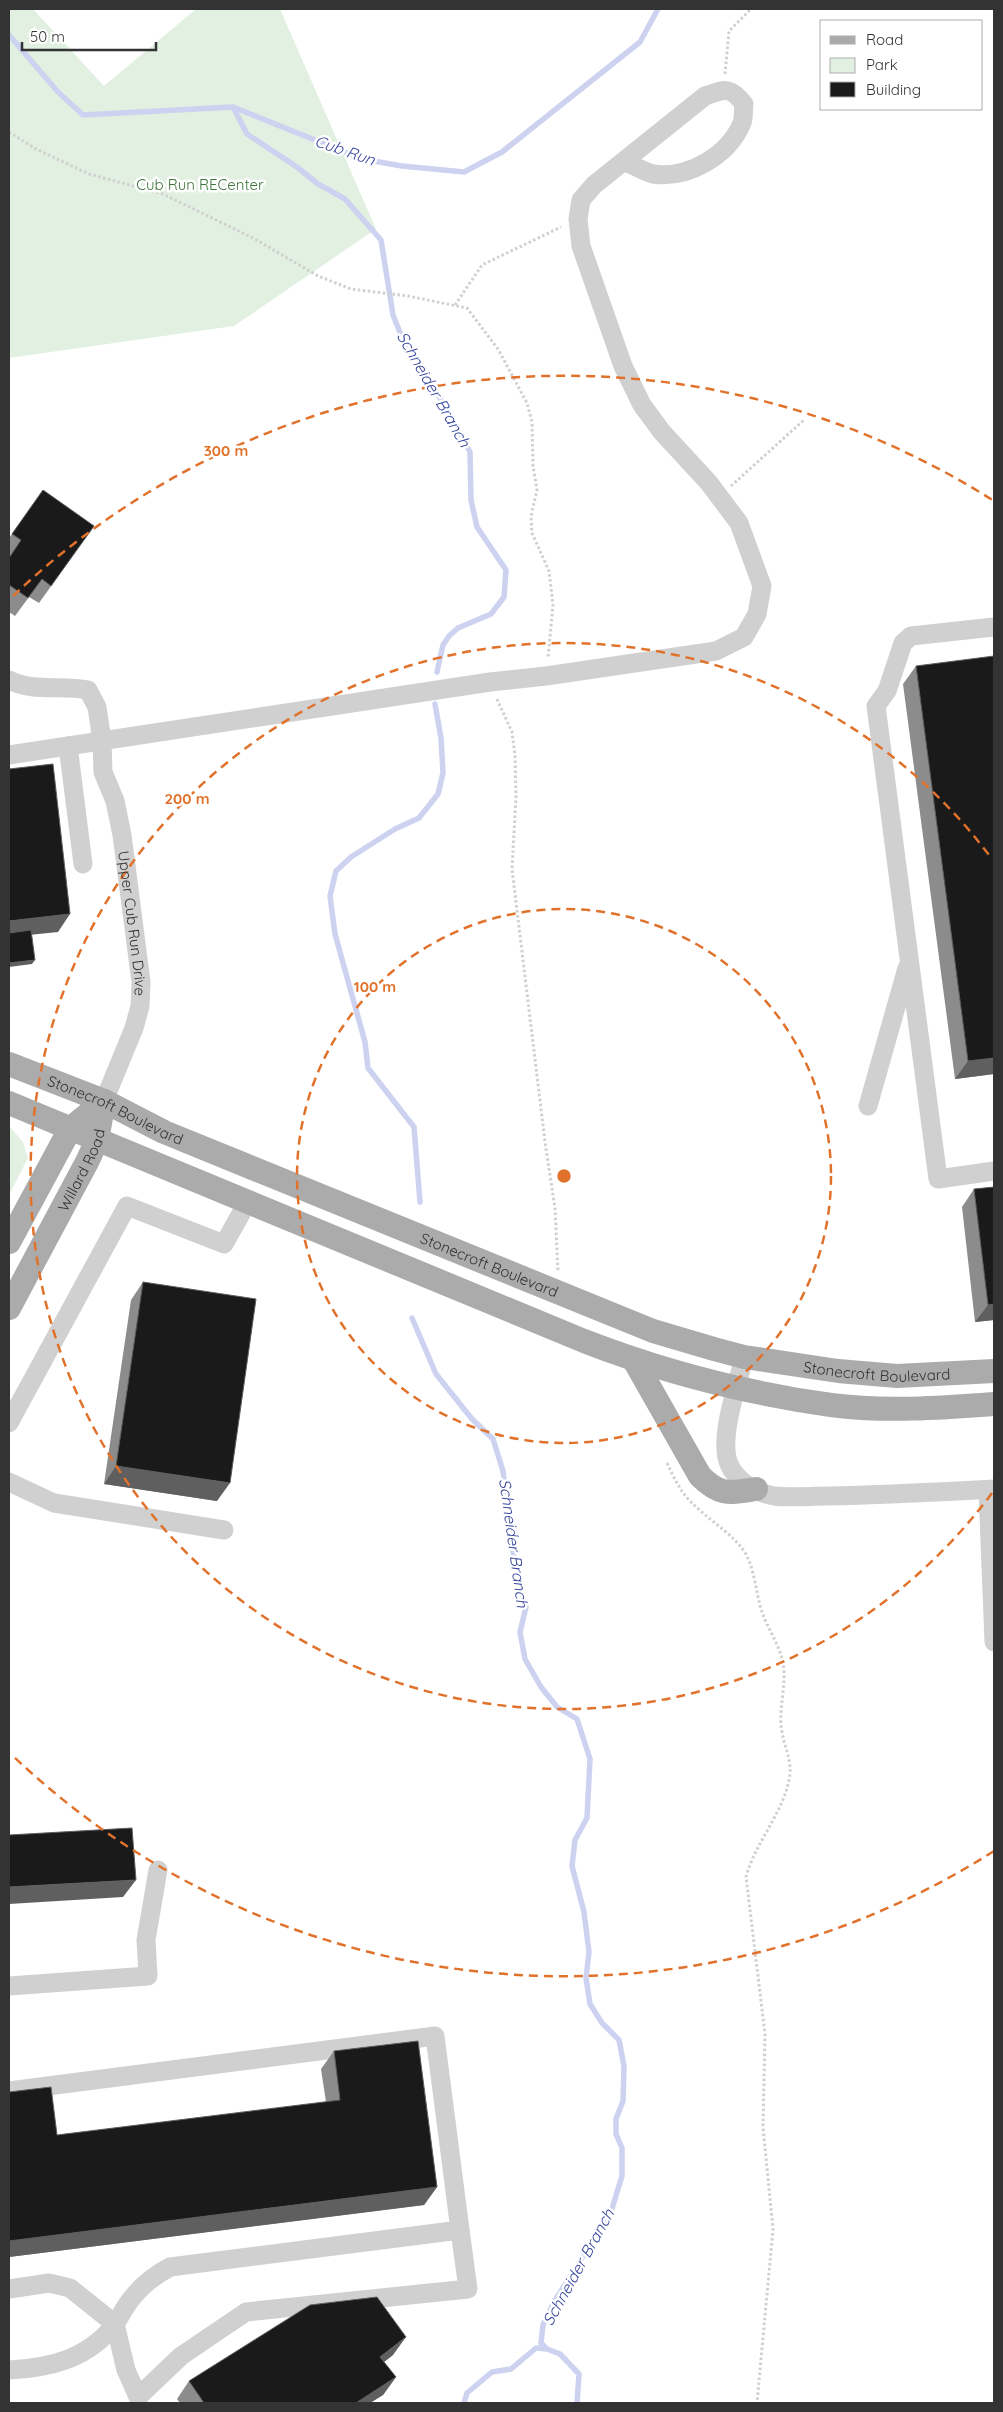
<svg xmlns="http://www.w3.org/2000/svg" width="1003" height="2412" font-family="Quicksand,sans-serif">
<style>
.green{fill:#e2f0e1}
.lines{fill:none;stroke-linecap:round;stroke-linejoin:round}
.stream{stroke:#ccd2f0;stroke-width:5.5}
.path{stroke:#d0d0d0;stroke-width:3;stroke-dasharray:2.5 2.5;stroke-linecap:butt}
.minor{stroke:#d0d0d0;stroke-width:19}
.major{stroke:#ababab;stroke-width:24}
.wall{fill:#8c8c8c}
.shaded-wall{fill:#5f5f5f}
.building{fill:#1a1a1a;stroke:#5f5f5f}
.ring{fill:none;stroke:#e1722c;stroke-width:2.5;stroke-dasharray:9 6}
.labels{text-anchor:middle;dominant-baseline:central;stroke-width:5;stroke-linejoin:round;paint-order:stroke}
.park-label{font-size:15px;fill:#3b743b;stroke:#fff}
.street-label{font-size:15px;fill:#333;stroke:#fff}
.water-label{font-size:16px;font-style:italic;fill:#38479e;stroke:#fff}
.centre{fill:#e1722c;stroke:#fff;stroke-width:2.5}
.ring-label{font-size:15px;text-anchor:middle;font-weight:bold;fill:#e1722c;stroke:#fff;stroke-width:5;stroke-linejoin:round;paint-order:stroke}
</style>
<rect width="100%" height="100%" fill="#fff"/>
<path class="green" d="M9,9H33L104,86L196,9H280L376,229L234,326L9,358Z
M9,1126L23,1142L28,1158L9,1195Z"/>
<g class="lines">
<path class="stream" d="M9,35L58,92L83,115L233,107L362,159L402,166L464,172L502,152L640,42L658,9
M233,107L247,134L297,167L318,184L345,199L381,240L393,315L403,340L423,368L470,452L471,500L477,527L506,570L504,597L491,614L458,628L449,636L443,645L437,672
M420,1202L414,1127L368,1068L365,1042L335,934L330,896L336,871L351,857L395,829L419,818L438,794L443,773L441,738L435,704
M412,1318L436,1374L472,1419L493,1439L503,1471L517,1581L526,1607L520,1632L525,1659L541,1687L557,1707L577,1719L590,1759L587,1818L575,1840L572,1866L584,1912L589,1952L586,1978L590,2004L602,2023L619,2040L624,2066L623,2101L616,2119V2134L622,2148V2176L611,2212L554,2302L543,2325L541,2343L547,2349L560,2354L579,2374L577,2403
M464,2403L467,2393L492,2372L511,2369L536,2348L547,2349"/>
<path class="path" d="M725,74L729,31L751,9
M9,132L36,149L89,174L163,194L255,239L318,276L351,289L408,296L467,308L498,349L527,403L532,422L533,466L537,490L531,516L532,533L549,571L553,605L548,658
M455,305L482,265L561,227
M731,486L805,419
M497,699L512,732L515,755L516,797L512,869L545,1142L555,1208L558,1271
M667,1463C674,1478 681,1493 693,1504C708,1519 728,1531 741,1547C755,1564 755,1591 762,1612C769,1632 783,1649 784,1672C785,1692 778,1712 782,1732C785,1750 793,1762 789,1780C782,1815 755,1843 746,1877L765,2034L763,2127L773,2229L757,2403"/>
<g class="minor">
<path d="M994,627L911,636L903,643L887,691L876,706L938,1179L994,1171"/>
<path id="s1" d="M9,680C34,693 62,684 88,690L97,707L102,741L103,772L115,801L122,835L141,982L140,1006L134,1028L104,1101"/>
<path d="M68,746L83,864"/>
<path d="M9,755L490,682L546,676L716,651L744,637L757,614L762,586L739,523L709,483L662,432L642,405L623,366L581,246L578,219L581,200L594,185L705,96C725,89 730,86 744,104C743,110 744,118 742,123C728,156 688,179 653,174C644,172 633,165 624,161"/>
<path d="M868,1106L907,968"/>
<path d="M744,1357C738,1385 718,1438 729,1464C736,1481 756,1493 774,1496C791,1498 810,1496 827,1496C883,1495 939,1492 994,1489"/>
<path d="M9,1423L127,1206L224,1244L248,1201"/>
<path d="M9,1482L54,1503L224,1530"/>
<path d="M988,1490L994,1642"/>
<path d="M9,1986L148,1976L146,1940L158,1870"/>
<path d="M9,2091L435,2036L460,2230L170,2267C155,2275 143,2284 132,2298C125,2306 121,2316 115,2324C88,2359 50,2368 9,2370"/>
<path d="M9,2289L49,2283L70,2288L115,2324L126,2370L138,2397L181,2356L246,2312L468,2289L460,2230"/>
</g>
<g class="major">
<path id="s2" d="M9,1064L104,1101L164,1132L653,1331L714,1349L744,1357L838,1371L897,1376L994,1371"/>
<path d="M9,1103L584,1341C664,1372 745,1393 831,1405C884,1412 940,1408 994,1404"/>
<path d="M9,1242L70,1129L104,1101"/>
<path id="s3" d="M9,1308L88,1160L97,1140L104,1101"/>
<path d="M634,1360L700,1476C720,1496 729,1493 756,1489"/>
</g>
</g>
<path class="wall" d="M43,490L94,526L39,603L29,597L15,616L9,612V538Z
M916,666L994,1074L955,1079L903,684Z
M994,1187V1320L975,1322L962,1207L974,1189Z
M143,1282L217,1501L104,1484L131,1300Z
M334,2051L437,2187L424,2205L9,2257V2092L57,2135L326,2102L321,2069Z
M393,2355L384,2362L396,2377L383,2395L370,2403H180L177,2399L189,2381Z"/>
<path class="shaded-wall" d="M70,914L58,932L9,937V921Z
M35,960L32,964L9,967V963Z
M994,1058V1074L955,1079L968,1061Z
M994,1304V1320L975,1322L988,1305Z
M116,1466L230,1483L217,1501L104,1484Z
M136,1880L123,1897L9,1904V1887Z
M437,2187L424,2205L9,2257V2241Z
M406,2337L393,2355L367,2375L380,2357Z
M396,2377L383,2395L370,2403H356Z"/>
<path class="building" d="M43,490L94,526L51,586L42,579L28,598L9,585V558L21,540L12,534Z
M994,656V1058L968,1061L916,666Z
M53,764L70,914L9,921V769Z
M31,930L35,960L9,963V933Z
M994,1187V1304L988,1305L974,1189Z
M143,1282L256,1299L230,1483L116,1466Z
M132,1828L136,1880L9,1887V1835Z
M418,2041L437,2187L9,2241V2092L51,2087L57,2135L340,2100L334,2051Z
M377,2297L406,2337L380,2357L396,2377L356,2403H204L189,2381L310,2305Z"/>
<g class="ring">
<circle cx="564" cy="1176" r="267"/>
<path d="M992 1493A533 533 0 1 1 992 859"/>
<path d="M994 1851A800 800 0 0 1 13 1756M13 596A800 800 0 0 1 994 501"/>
</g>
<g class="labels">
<g class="park-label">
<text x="200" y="184">Cub Run RECenter</text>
</g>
<g class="street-label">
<text stroke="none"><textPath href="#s1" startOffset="320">Upper Cub Run Drive</textPath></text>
<text stroke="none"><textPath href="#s2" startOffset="116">Stonecroft Boulevard</textPath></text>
<text stroke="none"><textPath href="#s3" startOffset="156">Willard Road</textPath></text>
<text stroke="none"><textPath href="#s2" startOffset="521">Stonecroft Boulevard</textPath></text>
<text stroke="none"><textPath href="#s2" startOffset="926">Stonecroft Boulevard</textPath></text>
</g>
<g class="water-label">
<text transform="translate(345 150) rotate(19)">Cub Run</text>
<text transform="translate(434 389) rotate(60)">Schneider Branch</text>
<text transform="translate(514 1543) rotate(82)">Schneider Branch</text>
<text transform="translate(578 2267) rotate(-61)">Schneider Branch</text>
</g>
</g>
<circle cx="564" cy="1176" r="8" class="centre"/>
<g class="ring-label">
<text x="226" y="456">300 m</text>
<text x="187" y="804">200 m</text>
<text x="375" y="992">100 m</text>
</g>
<rect width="1003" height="2412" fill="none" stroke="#333333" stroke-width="20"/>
<rect x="820" y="20" width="162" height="90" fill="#ffffff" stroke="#adadad"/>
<rect x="830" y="36" width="25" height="8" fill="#ababab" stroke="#adadad"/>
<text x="866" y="45" font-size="15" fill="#333333">Road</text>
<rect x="830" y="58" width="25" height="15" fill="#e2f0e1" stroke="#adadad"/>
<text x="866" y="70" font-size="15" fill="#333333">Park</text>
<rect x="830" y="82" width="25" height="15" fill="#1a1a1a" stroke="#adadad"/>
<text x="866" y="95" font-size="15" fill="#333333">Building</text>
<path d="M22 42v8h134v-8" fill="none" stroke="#333333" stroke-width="2.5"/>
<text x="30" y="42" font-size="15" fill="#333333" stroke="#ffffff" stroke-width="4" paint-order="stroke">50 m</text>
</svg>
